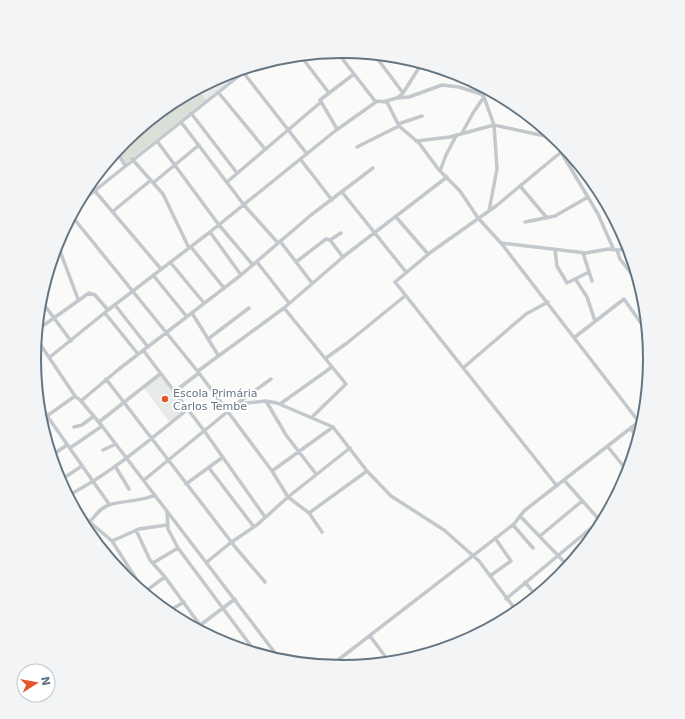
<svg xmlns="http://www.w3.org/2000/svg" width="685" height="719" font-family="'DejaVu Sans',sans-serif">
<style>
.built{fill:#e8e9e9}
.green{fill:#dadfd7}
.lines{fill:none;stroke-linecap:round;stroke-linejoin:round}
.minor{stroke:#c3c8cc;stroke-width:3.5}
.poi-dot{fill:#e4572e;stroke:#fff;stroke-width:1.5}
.labels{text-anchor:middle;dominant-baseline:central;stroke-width:4;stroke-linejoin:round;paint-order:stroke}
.poi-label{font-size:11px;fill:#657683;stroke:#fff;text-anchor:start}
.rim{fill:none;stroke:#657683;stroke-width:2}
</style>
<rect width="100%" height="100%" fill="#fafaf8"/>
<path class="built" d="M244,68L206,100L198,89L225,74Z
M160,374L187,410L170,423L143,387Z"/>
<path class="green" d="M198,89L206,100L126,163L117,150C138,124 169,104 198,89Z"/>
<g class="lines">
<path class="minor" d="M337,52L375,101L387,102L399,126L419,143L439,170L460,191L478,218L501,243L639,422
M374,54L403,93
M300,55L329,93
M243,72L307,154
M218,92L265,149
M481,94L491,91
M396,98L409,97L442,85L459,87L481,94L484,97L494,125L497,169L489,211
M386,101L397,98L403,93L422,63
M191,113L237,173
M181,122L244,205L278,243
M398,124L422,116
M337,129L320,100L354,74
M548,131L549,138
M462,133L473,113L484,97
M157,141L219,225L253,265
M416,141L450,137L494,125L545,136L562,143
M357,147L399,126
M116,151L125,165
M561,152L598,214L613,248
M132,159L163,194L189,248
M301,160L332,200
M440,171L446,155L456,136
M227,182L321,102
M153,183L199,145
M520,186L547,218
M94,190L161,269
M342,192L406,272
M78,204L250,67
M112,212L151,180
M71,215L199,373L272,471L288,497L309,513L322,532
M396,217L428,254
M525,222L555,216L588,197
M210,232L241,275
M330,240L341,233
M280,241L312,283
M57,243L78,299
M501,243L586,253L608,249L617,250L630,249
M191,247L224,288
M555,250L557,266L567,283L589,272
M617,250L620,259L641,286
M583,253L592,281
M52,258L61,252
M170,262L204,303
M257,262L289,303
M296,262L326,239L330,240L343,257
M153,275L187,317
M576,280L587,297L595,321
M40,299L71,341
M115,305L148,347
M284,308L346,384L312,417
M105,313L138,354
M192,313L218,355
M37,330L89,293L95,295L108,310
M575,337L624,299L648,333
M36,338L75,396L81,401L102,426L282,662
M208,339L249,308
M143,350L205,432L265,517
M50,357L108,310L210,232L335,131L376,102
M326,358L347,343L405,296
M463,368L526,314L548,302
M198,371L284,308L343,257L447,177
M106,379L236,548L265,582
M174,392L199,373
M81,401L119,369L241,275L311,215L373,168
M266,401L286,435L316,474
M38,403L109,504
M238,403L271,379
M280,404L332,367
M47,416L75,396
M99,422L160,374
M74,427L82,425L94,416
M631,428L638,442
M608,447L629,473
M70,448L102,426
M103,450L116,444
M51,456L67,445
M115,466L129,489
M209,468L254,527
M272,471L333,427
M58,479L85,518L112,541L147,596
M144,480L237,404L266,401L277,403L333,427L367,471L391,496L444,530L479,561L518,613
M564,480L603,524
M59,481L82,466
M186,484L223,457
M557,486L395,282L431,252L496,206L566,148
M69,495C112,473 149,440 187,410
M167,512L168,529L178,548L251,646
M309,513L367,471
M520,516L569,567
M513,525L533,548
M84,527C93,521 98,508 109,505C124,500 140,502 155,495
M136,530L150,560L165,577L208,636
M540,536L582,501
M112,541L139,529L167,525
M207,562L229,544L258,524L288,497L350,448
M153,563L178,548
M490,576L511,561L495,538
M525,582L537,597
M143,593L165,577
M506,599L608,514
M167,612L184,602
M195,629L235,599
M370,636L390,663
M329,667L514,524L524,511L645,417"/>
</g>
<circle class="poi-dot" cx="165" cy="399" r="4"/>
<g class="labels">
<g class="poi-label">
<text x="173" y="393">Escola Primária<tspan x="173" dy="13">Carlos Tembe</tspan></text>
</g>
</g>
<path d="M0 0H685V719H0ZM41 359a301 301 0 1 1 602 0a301 301 0 1 1-602 0Z" fill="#f3f4f5" fill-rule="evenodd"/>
<path class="rim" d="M41 359a301 301 0 1 1 602 0a301 301 0 1 1-602 0Z"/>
<g transform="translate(36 683) rotate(79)"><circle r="19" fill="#ffffff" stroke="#c1c8cd"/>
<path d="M0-3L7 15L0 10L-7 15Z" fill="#e4572e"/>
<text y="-6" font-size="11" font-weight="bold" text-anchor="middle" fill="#657683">N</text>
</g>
</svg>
